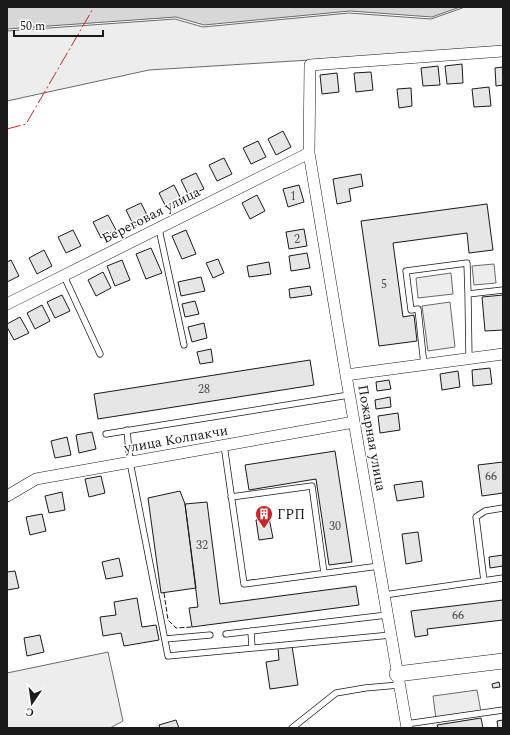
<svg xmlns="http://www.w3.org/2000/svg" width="510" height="735" font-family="Spectral,serif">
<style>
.built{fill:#ededed;stroke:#6a6a6a}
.water{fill:#d7d7d7;stroke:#6a6a6a}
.building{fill:#e6e6e6;stroke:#1a1a1a}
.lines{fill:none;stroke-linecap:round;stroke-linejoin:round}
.lane-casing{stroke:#1a1a1a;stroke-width:7}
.street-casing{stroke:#1a1a1a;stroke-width:12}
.secondary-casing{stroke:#1a1a1a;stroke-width:16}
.lane{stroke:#fff;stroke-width:5.5}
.street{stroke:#fff;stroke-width:11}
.secondary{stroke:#fff;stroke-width:15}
.fence{stroke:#1a1a1a;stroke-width:1;stroke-dasharray:5 2;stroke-linecap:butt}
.power{stroke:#c62828;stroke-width:1;stroke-dasharray:14 3 2 3;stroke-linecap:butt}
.labels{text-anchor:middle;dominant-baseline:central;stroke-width:3;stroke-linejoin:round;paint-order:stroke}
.number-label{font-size:12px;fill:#4d4d4d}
.street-label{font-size:14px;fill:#1a1a1a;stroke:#fff}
.poi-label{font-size:14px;fill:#1a1a1a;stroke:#fff;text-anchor:start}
</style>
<rect width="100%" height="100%" fill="#fff"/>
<path class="built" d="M465,7H503V48L149,70L7,101V31L175,19L203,27L349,13L431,19Z
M494,264L496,283L474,285L472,266Z
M451,273L453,294L418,298L416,278Z
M450,302L455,347L428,351L422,306Z
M108,652L123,721L110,728H7V673Z
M477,690L481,712L436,719L433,696Z"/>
<path class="water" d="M7,7H460L432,17L350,11L204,25L176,17L7,29Z"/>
<path class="building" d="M462,64L463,83L447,84L445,66Z
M438,66L440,85L423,86L421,68Z
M503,67V85L496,86L495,68Z
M371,72L373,90L356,92L354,73Z
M337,73L339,92L322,94L320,75Z
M489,87L491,106L474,107L472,89Z
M411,88L412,106L399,108L397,89Z
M283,131L291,147L276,155L268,139Z
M258,141L266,157L251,164L243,148Z
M224,158L232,174L217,181L209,165Z
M196,173L204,189L189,196L181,180Z
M361,174L363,186L349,189L351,201L337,204L333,179Z
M174,185L182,201L167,209L159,193Z
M299,185L304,202L288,207L283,189Z
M257,195L265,211L250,219L242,203Z
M141,203L149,219L134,226L126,210Z
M487,204L493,250L469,253L467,233L393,243L403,317L414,315L417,341L379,346L361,221Z
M108,215L116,230L101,238L93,222Z
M304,229L307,246L289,249L286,232Z
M73,230L81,246L66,253L58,237Z
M186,230L196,254L182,259L172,236Z
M151,248L162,273L146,279L136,254Z
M44,250L52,266L37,274L29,258Z
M307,253L310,268L291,271L289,256Z
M218,259L224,273L213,278L206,263Z
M11,260L19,276L7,282V262Z
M122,260L130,280L115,286L107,266Z
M269,262L271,274L249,277L247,266Z
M103,272L111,288L96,296L88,280Z
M201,277L205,291L181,296L178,282Z
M310,286L312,295L290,298L289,289Z
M62,295L70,311L55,318L47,302Z
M503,295V330L485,331L482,297Z
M195,301L199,314L185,317L182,304Z
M42,305L50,321L35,329L27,313Z
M20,317L29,333L14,340L7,327V324Z
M204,323L207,338L192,342L188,327Z
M211,349L213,362L200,364L197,352Z
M310,360L314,385L98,419L94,394Z
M490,368L492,384L473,386L472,370Z
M458,371L460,387L442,390L440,374Z
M389,380L391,389L377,391L376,382Z
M390,397L391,407L376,409L375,400Z
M398,413L400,430L380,433L378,416Z
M92,432L96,449L79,453L76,435Z
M67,437L71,455L55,458L51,441Z
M335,451L352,562L329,565L316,479L249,490L245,465Z
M503,462V493L482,496L478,465Z
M101,476L105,493L89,497L85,479Z
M422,481L424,497L397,501L394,485Z
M180,491L185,504L196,588L161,593L148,498Z
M62,492L65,510L49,513L45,496Z
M207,502L220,604L356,586L359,605L192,627L189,608L198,607L185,504Z
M42,514L46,531L30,535L26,517Z
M269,518L273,538L259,540L256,520Z
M418,532L422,561L406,564L402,534Z
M503,555V566L490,568L489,557Z
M119,558L123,576L106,579L102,562Z
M15,571L19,588L7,590V572Z
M137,598L142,627L156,625L159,640L124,646L121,633L103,636L100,617L116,615L114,602Z
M503,600V620L427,629L428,635L415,637L411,611Z
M40,635L44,652L27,656L24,638Z
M292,646L298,685L270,689L266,662L279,660L278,648Z
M499,682L500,687L493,688L492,684Z
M481,718L483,728H438L437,725Z
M176,720L179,728H160L159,725Z
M503,720V728H498L497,721Z"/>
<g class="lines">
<defs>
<path id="lane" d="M159,229L184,345
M64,276L100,354
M468,294L469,359
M424,365L418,309L411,310L406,271L467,263L468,294L503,290
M127,430L130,462L168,656L391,635
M106,434L349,395
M224,445L244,584L379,566
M231,497L312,486L324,573
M484,581L476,517L485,511L503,508
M384,595L503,578
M251,631L252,648
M226,634L387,615
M165,639L210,635
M406,724L503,710
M292,728L336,693L365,688L399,685"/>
<path id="street" d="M7,304L309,153
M346,375L503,354
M7,496L36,479L354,422
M407,728L346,375L309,153L310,65L503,51"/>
<path id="secondary" d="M397,674L503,661"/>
</defs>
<use href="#lane" class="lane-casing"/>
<use href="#street" class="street-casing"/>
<use href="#secondary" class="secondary-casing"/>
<use href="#lane" class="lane"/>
<use href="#street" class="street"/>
<use href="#secondary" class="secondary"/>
<path class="fence" d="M164,593L168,620L176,628L192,627"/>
<path class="power" d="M7,129L26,124L94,7"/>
</g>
<defs>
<symbol id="building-pin" viewBox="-11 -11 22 30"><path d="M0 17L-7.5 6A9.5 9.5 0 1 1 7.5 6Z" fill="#c62828" stroke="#fff"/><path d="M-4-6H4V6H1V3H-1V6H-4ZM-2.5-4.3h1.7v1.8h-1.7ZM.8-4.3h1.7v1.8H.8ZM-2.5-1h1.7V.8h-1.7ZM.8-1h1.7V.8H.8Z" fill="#fff"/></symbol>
</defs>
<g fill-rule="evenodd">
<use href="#building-pin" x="254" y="504" width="20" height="27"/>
</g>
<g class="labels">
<g class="number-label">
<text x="293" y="196">1</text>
<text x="297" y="239">2</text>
<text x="384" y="284">5</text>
<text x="204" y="389">28</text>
<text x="491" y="476">66</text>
<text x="335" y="526">30</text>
<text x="202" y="545">32</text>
<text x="458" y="615">66</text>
</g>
<g class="street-label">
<text transform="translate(151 215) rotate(-27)">Береговая улица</text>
<text transform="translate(372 438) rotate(80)">Пожарная улица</text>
<text transform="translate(176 439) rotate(-10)">улица Колпакчи</text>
</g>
<g class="poi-label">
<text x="277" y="514">ГРП</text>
</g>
</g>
<rect width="510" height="735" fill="none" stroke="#1a1a1a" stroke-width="16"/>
<g transform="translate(32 703) rotate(193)" stroke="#ffffff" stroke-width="3" paint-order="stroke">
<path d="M0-3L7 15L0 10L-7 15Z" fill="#1a1a1a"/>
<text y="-6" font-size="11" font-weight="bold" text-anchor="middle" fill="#1a1a1a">С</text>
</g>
<path d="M14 30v6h89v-6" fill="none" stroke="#1a1a1a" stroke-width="2"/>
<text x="20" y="30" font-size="12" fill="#1a1a1a" stroke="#ffffff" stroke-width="3" paint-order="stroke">50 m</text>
</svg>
